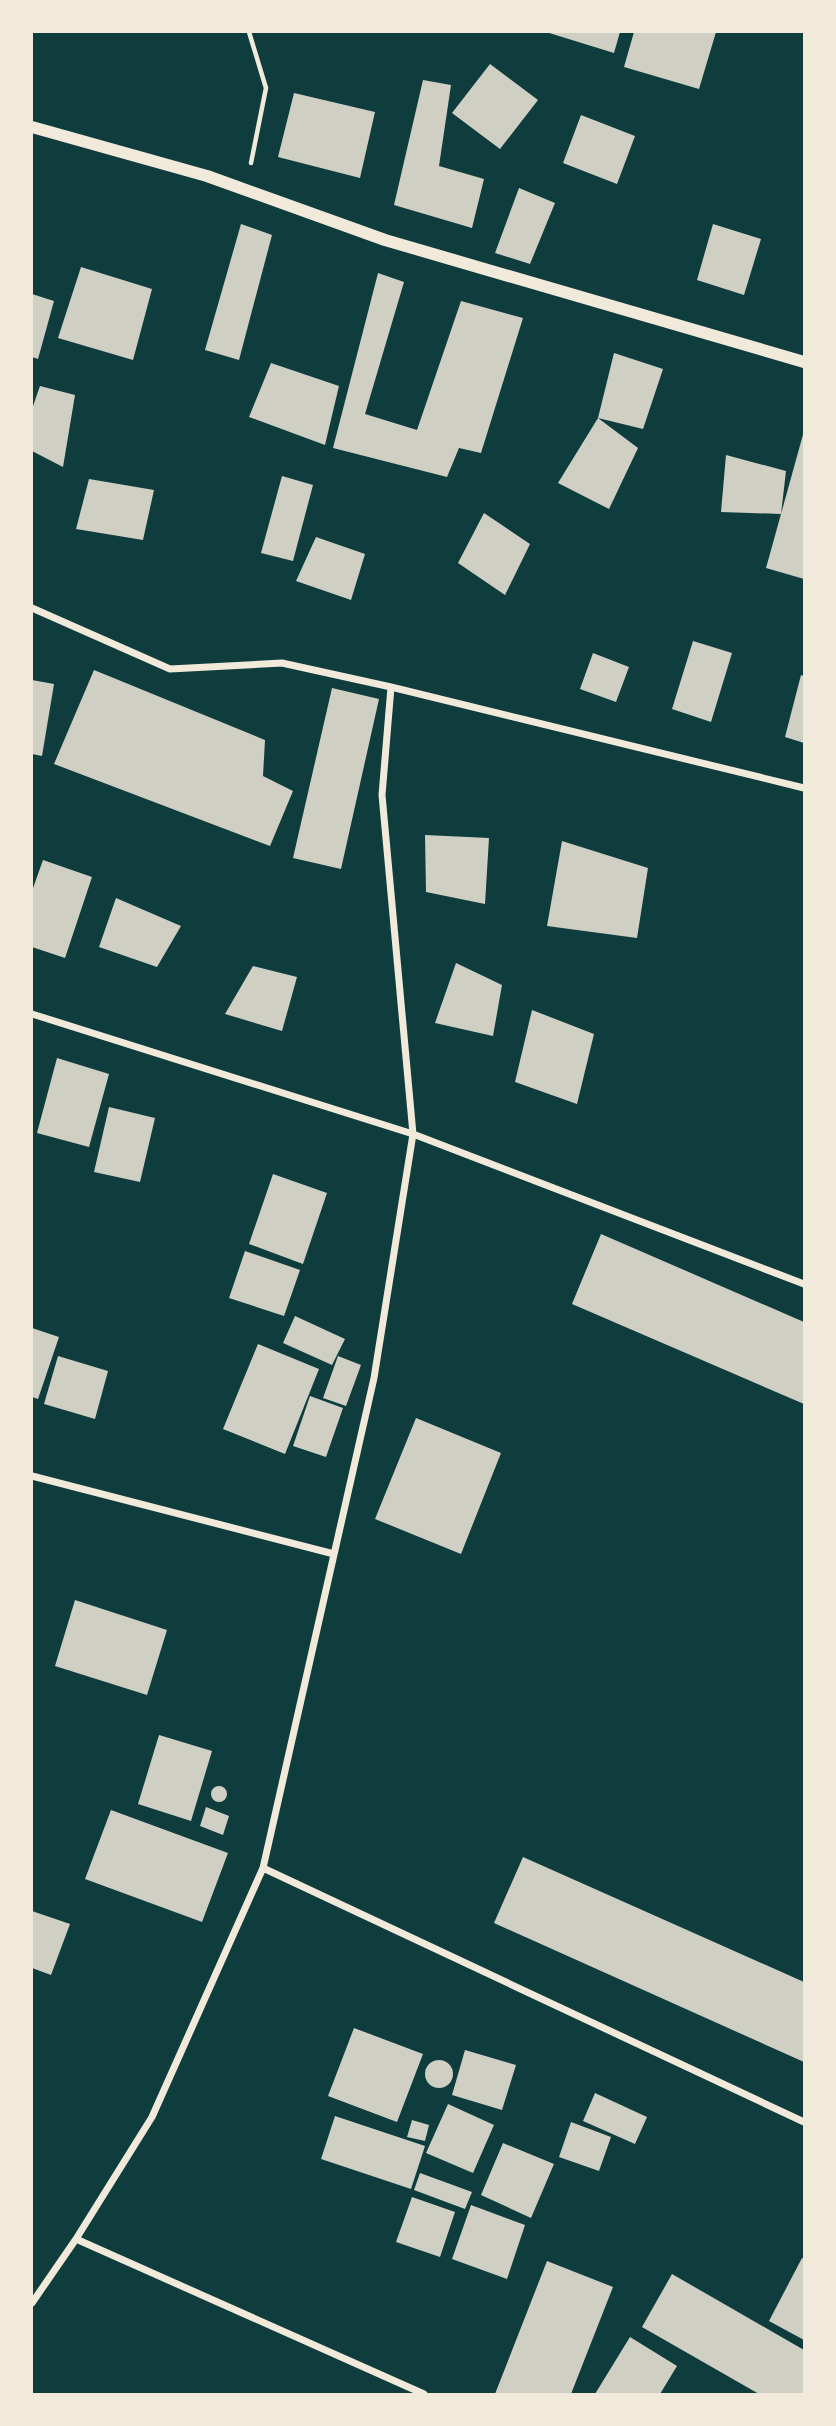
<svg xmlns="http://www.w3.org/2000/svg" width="836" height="2426" font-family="'Roboto Condensed',sans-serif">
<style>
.building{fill:#cfcfc3}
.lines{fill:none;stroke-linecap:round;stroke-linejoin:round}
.path{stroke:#f1e9da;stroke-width:4.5}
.minor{stroke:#f1e9da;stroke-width:7}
.tertiary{stroke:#f1e9da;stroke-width:12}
</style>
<rect width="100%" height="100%" fill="#0f3d3e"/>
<path class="building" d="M546,32H620L614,53Z
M634,32H716L699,89L624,67Z
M490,64L538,100L500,149L452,113Z
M423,80L451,85L439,166L484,179L472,228L394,205Z
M294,93L375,112L360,178L278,157Z
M581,115L635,136L617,184L563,163Z
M519,188L555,203L530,264L495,253Z
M241,224L272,235L239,360L205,350Z
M713,224L761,239L744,295L697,280Z
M81,267L152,289L133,360L58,338Z
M378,273L404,282L365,414L417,430L461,301L523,318L481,453L459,448L447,477L333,448Z
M32,294L54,301L38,359L32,357Z
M614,353L663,369L643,429L598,418Z
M271,363L339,386L325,445L249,417Z
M40,386L75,395L63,467L32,451V409Z
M598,418L638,448L609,509L558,483Z
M804,431V579L766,568L781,514L721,512L726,455L786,471L781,514Z
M282,476L313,485L293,561L261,553Z
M89,479L154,490L143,540L76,529Z
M484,513L530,544L505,595L458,563Z
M316,537L365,554L351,600L296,581Z
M693,641L732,653L711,722L672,709Z
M593,653L629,667L616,702L580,689Z
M94,670L265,740L263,776L293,791L270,846L54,764Z
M801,675L804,676V743L785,737Z
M32,680L54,684L42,756L32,754Z
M332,688L379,699L341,869L293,858Z
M425,835L489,838L485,904L426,892Z
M562,841L648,868L637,938L547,926Z
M43,860L92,877L65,958L32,947V891Z
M116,898L181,926L157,967L99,947Z
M456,963L502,985L493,1036L435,1023Z
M253,966L297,977L282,1031L225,1014Z
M532,1010L594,1034L577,1104L515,1082Z
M57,1058L109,1074L89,1147L37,1133Z
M109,1107L155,1118L140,1182L94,1172Z
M273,1174L327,1193L303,1264L249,1244Z
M601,1234L804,1322V1404L572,1304Z
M245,1251L300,1270L284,1316L229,1298Z
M295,1316L345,1339L332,1365L283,1343Z
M32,1328L59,1337L38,1399L32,1397Z
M258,1344L319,1369L285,1454L223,1429Z
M58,1356L108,1371L95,1419L44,1404Z
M338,1356L361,1365L346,1406L323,1398Z
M310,1396L343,1408L326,1457L293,1446Z
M416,1418L501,1453L461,1554L375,1519Z
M75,1600L167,1630L147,1695L55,1666Z
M159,1735L212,1751L191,1821L138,1804Z
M211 1794a8 8 0 1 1 16 0a8 8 0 1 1-16 0Z
M206,1807L229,1816L223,1835L200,1826Z
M111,1810L228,1853L202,1922L85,1879Z
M523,1857L804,1982V2062L494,1923Z
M32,1911L70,1924L51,1975L32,1968Z
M354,2028L423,2054L397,2122L328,2096Z
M465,2050L516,2065L502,2110L452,2095Z
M425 2074a14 14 0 1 1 28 0a14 14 0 1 1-28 0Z
M595,2093L647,2117L635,2144L583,2121Z
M448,2104L494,2125L473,2173L426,2153Z
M335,2116L425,2146L411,2189L321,2159Z
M412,2120L429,2125L425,2141L407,2137Z
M571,2122L611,2137L599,2171L559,2157Z
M503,2143L554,2164L531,2218L481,2195Z
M420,2173L472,2192L465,2209L414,2190Z
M412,2197L455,2212L440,2257L396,2242Z
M471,2205L525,2225L507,2279L452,2259Z
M802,2258L804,2259V2340L769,2321Z
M547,2261L613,2287L571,2394H495Z
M672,2274L804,2350V2394H759L642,2327Z
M630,2337L677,2366L660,2394H595Z"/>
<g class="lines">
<path class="path" d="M249,32L266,88L251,163"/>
<path class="minor" d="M32,608L170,669L282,663L391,687L804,788
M32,1014L413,1134L804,1284
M32,1476L334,1554
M263,1868L804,2122
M76,2239L424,2394
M32,2303L76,2239L152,2117L263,1868L374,1378L413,1134L382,795L391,687"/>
<path class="tertiary" d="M32,127L207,176L385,240L804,362"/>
</g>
<rect width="836" height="2426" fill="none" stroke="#f1e9da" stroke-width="66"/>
</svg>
